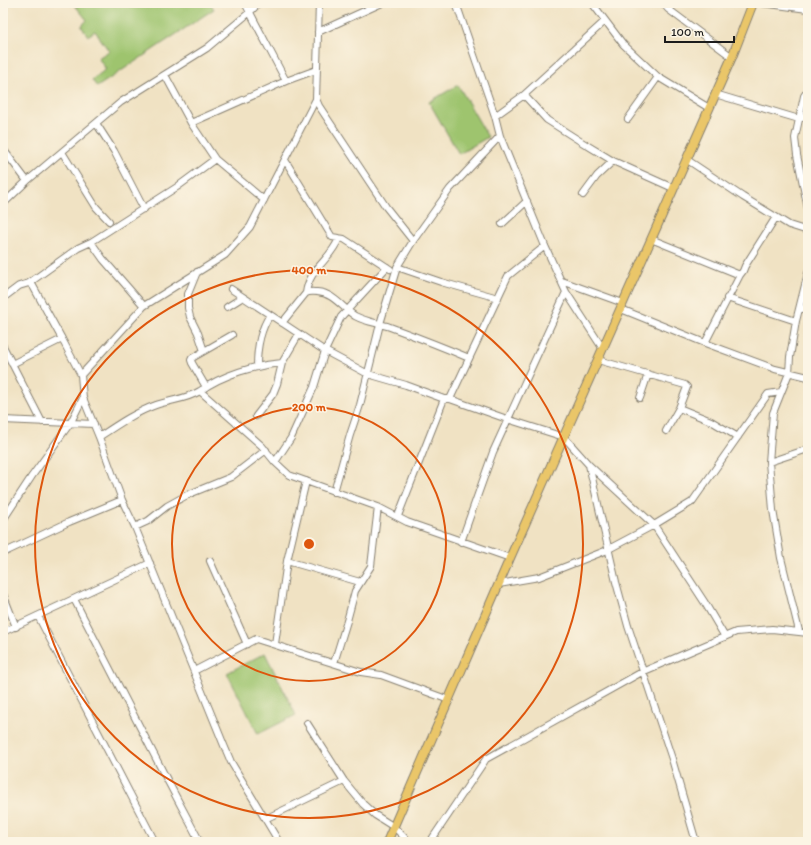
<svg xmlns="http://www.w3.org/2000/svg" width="811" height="845" font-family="Itim,sans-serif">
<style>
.green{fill:#9ec46e;stroke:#5d7045}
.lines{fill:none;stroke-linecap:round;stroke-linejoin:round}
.minor-casing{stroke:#867f70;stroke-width:8}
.major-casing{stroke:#867f70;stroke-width:10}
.minor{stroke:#fff;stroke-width:6}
.major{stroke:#eac669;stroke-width:8}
.ring{fill:none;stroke:#de560d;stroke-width:2}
.centre{fill:#de560d;stroke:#fcf5e5;stroke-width:2}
.ring-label{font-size:12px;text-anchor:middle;font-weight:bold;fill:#de560d;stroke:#fcf5e5;stroke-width:3;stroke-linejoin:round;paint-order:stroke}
</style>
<rect width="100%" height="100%" fill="#fcf5e5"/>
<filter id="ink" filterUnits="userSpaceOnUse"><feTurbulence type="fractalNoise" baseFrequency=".025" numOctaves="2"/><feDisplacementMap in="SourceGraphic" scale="8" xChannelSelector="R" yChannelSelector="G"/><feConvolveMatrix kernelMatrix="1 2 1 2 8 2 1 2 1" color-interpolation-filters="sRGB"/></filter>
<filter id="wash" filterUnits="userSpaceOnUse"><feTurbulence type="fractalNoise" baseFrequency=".012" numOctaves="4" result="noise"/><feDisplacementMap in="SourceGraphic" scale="16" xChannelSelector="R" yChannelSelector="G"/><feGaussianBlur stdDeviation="0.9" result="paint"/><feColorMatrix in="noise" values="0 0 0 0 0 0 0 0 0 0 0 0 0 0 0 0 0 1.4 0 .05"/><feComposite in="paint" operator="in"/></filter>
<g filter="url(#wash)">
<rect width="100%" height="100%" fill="#f0e2c3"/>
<path class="green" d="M73,3H210L214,9L97,87L92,80L106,69L98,58L109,51L95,31L88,36L81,26L87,20Z
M458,85L488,137L459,154L429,102Z
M265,653L296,715L258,734L227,673Z"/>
</g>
<g filter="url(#ink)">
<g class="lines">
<defs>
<path id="minor" d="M245,3L286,81
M456,3L495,116L500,136L545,246L566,292L603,349
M592,3L623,44L658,77L709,108
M663,3L668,9L732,57
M761,3L808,9
M318,32L382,3
M165,75L191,123L215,159L264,200
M808,90L804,96L795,138L797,155L808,209
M715,94L799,119L808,116
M524,95L547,120L580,141L613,161L673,188
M316,99L319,106L386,207L413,241
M495,116L524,95L605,21
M628,119L658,77
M96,123L114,151L144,209
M191,123L286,81L316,70
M3,149L27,181
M62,152L96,207L109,221
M686,159L743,197L789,225L808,231
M285,160L332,237L344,239L390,269
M583,195L597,176L613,161
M3,204L27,181L121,102L207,48L250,12L259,3
M502,224L527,201
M651,239L740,275
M397,267L441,282L498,298
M197,272L188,294V308L190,317L198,333L204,351
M562,281L623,303
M29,283L78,248L91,242
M231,289L325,351L368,374L406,385L444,399H450L507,419L564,437L589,465L654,525L705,603L725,637
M306,293C309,268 331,260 339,238
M3,298L19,286L29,283L33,286L62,339L12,364
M727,298L796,321
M144,306L103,259L91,242L177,187L215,159
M227,307L243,297
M621,309L705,343L775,369L808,377
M799,310L808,307
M282,323L306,293C310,291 313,292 317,292C334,293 342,308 355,316C366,322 378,323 390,327C417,337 443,347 469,358
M62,339L81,375L83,398L99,437L122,500L135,527L223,743L231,762L279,842
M705,343L740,275L743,271L745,266L776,217
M3,346L42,422
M598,360L685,385L687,387L679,408L666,431
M257,366C257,348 260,330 270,315
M81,375L144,306L225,255L250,227L316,99L319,3
M206,387L192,363L191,360L192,358L232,335
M200,391C222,375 255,365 282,363L299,334
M640,398L648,374
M450,399L508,276L545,246
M679,408L711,421L738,437
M256,416L273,394L277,384L282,363
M3,420L94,424
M99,437C117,425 136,412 156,405C171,400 187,399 200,391L262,446L275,462L289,475L378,507L407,522L510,558
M275,462L291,438L314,387L325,351L341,317L387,267
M769,462L808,449
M589,465L616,582L628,626L672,759L696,842
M334,492L350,435L360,405L380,324L397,267L413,241L450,189L500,136
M398,516L444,399
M3,520L32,476L71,422L83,398
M135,527L148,521L167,506L187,495L231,477L266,450
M461,542L493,452L566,292
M3,553L69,522L122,500
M210,561L247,644
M287,561L360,582
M499,584L539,577L605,551L654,525L692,502L768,394L781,392
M3,594L16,627
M74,599L163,772L200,842
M38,616L155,842
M799,631L781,558L773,510L769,462L773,413L789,373L790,357L796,321L808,273
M3,632L150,563
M275,644L287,561L306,481
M334,663L347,621L355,591L371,566L378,507
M194,671L256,639L361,672L381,675L449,700
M307,723L344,781L363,804L375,815L394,827L409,842
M265,819L344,781
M430,842L486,759L642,672L736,632L772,629L808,633"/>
<path id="major" d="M387,842L510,558L732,57L753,3"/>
</defs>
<use href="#minor" class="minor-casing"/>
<use href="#major" class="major-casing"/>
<use href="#minor" class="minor"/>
<use href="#major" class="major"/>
</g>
</g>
<g class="ring">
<circle cx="309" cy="544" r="137"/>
<circle cx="309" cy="544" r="274"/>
</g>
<circle cx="309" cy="544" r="6" class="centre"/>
<g class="ring-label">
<text x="309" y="274">400 m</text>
<text x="309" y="411">200 m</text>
</g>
<rect width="811" height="845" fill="none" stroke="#fcf5e5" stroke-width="16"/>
<path d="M665 36v6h69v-6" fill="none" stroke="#1c1c1c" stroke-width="2"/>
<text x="671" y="36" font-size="12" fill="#1c1c1c" stroke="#fcf5e5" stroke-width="3" paint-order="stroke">100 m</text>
</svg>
